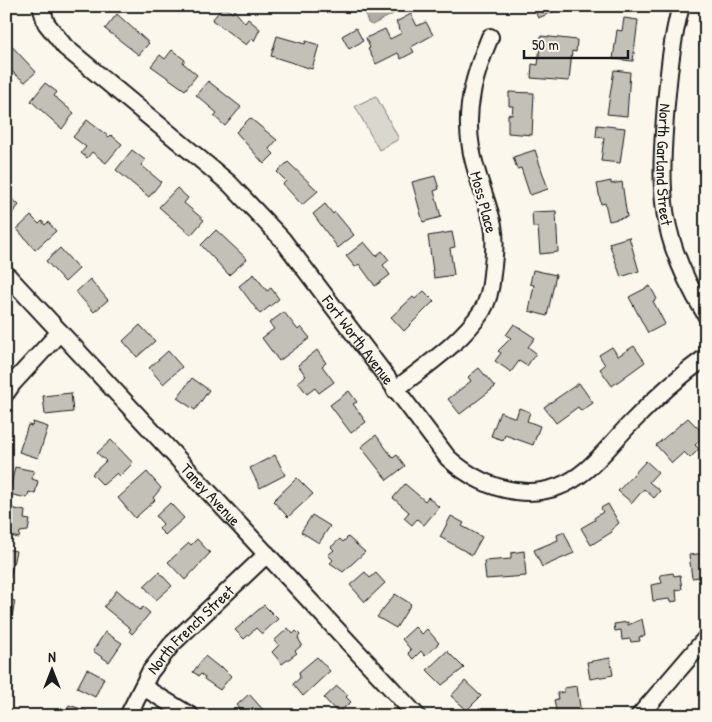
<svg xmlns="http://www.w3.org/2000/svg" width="712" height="722" font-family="'Patrick Hand',sans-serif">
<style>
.green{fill:#dad7ce;stroke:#7b7a75}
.water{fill:#afaca5;stroke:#74726e}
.building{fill:#c3c0b8;stroke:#1c1c1c}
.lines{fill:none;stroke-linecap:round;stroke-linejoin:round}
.minor-casing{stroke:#1c1c1c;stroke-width:20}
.minor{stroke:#fbf7ec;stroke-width:16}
.labels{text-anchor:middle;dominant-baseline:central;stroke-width:4.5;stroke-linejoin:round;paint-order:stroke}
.street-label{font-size:16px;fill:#1c1c1c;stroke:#fbf7ec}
</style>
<rect width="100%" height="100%" fill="#fbf7ec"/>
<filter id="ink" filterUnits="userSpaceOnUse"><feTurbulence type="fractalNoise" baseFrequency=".02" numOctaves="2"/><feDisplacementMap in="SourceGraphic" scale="10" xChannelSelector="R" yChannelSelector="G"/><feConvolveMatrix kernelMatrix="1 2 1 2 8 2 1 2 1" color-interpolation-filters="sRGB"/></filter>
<g filter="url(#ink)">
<path class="green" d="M376,96L399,139L379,150L355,106Z"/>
<path class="water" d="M378,6H394L395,13L372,25L368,23L365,13Z"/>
<path class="building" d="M224,6L232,13L234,10L245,23L248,19L260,29L254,41L252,38L246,45L212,20Z
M533,6H556L558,10L538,18Z
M117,14L149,43L139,55L105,29Z
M411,14L417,26L426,22L433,35L411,47L414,52L401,59L398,53L376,64L368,49L370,48L366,38L385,29L390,39L402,33L396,22Z
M624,18L638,20L633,61L613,59L617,30L622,31Z
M356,28L363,41L349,49L342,36Z
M277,36L305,44L306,41L319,45L312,69L271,56Z
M541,36L577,40L576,52L572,51L569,81L531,78L532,64L538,65Z
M7,41L36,72L25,82L6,67Z
M172,50L185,60L183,63L197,75L185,90L151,66L160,55L165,59Z
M614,70L630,72L627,116L607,114Z
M208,81L241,107L225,126L214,116L217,113L196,95Z
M45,83L57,92L54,96L74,113L62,129L31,101Z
M509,92L534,93L532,135L508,133V114L512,115L513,106H509Z
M250,118L277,140L269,149L274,154L264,164L236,132Z
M87,120L109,137L111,135L122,144L106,163L92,152L87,158L81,153L86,147L73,137Z
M597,125L625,128L620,163L601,161L604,138L596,137Z
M132,150L145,160L141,165L161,182L149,197L116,170Z
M535,150L548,189L530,195L521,168L517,169L513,157Z
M288,162L318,191L302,205L283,184L286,181L277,172Z
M435,176L439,189L434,191L441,217L423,222L412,182Z
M611,181V184L622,182L627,217L609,221L605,203L601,204L597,184Z
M177,188L188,198L184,203L204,220L191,235L159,207Z
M6,194L19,205L7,220H6Z
M325,204L333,214L335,212L354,235L338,248L313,214Z
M556,211L558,252L540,254L538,227H533L532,212Z
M31,216L39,224L42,221L45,225L48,222L56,231L35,250L17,229Z
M216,230L247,259L229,275L201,245Z
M452,232L455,247L450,248L454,275L434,278L428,236Z
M629,237L639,271L621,277L609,243Z
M364,242L376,256L382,251L389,260L383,265L390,275L375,286L359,264L355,267L346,256Z
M60,248L79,269L65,282L46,261Z
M533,270L556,275L547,316L529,311L534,285L530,284Z
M254,274L267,291L271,288L279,299L260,314L239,286Z
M90,279L108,300L94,312L76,292Z
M650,286L657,299L653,301L665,324L648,333L629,297Z
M424,291L434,301L404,331L391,317L413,297L415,299Z
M284,312L298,330L301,327L310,338L279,361L262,338L274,329L269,323Z
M514,324L535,338L528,347L536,353L527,366L519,361L511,372L495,361L501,353L498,351L511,338L506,335Z
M140,325L155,341L137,357L123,341Z
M634,346L645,362L612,386L600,369L605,365L599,355L612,347L618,356Z
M317,350L326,363L322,366L334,382L319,393L315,388L307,394L298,382L306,376L298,365Z
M168,351L182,367L163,384L149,368Z
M479,368L495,387L460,414L448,399L471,381L468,377Z
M192,378L209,390L195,410L177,398Z
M579,383L593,403L581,411L578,407L556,423L544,407Z
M349,391L357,402L353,404L366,422L351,433L330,405Z
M71,393L73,412L45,415L43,396Z
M519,408L530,412L527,421L540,426L533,445L505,435L503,440L491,436L500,412L516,418Z
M688,418L705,435L695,445L699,449L690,458L684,452L672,463L656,445Z
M33,422L48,427L38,458L19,452L28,425L32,426Z
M376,435L393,458L397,455L405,466L387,480L361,447Z
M111,440L133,463L120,476L117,473L103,485L92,474L106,461L97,453Z
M275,455L285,475L260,488L250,468Z
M646,461L658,472L649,482L660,491L654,498L644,489L632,503L618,491Z
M15,467L34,471L32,479L38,481L35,494L29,492L27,498L9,494Z
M147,472L161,488L153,498L155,500L135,518L118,498Z
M297,478L313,494L288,517L273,501Z
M405,484L425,501L428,497L439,507L424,525L417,519L412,525L404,518L409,512L393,498Z
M170,503L184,518L165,535L159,529L163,524L156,516Z
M608,504L619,523L611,530L612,532L591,545L581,528L595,520L594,518L603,512L601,508Z
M6,507L25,511L24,519L30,520L28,531L20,532L19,538L6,535Z
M312,515L330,526L319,543L301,532Z
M451,516L464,523L462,526L482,537L472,555L440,537Z
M564,532L574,553L542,567L534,550L558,540L557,535Z
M348,537L365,552L343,572L330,563L333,560L328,555L334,550L331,547L340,539L343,542Z
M197,539L210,553L185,580L168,562L189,543L191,545Z
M6,549L16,551L10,578L6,577Z
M524,551L526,576L486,579L484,561L511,559V553Z
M706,553V576L692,578L689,555Z
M159,572L172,586L156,600L144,586Z
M365,572L370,578L376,573L385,583L365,602L350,585Z
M673,573L674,576L680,575L682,589L676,590L677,601L670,602L669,599L653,601L651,585L662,583L660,575Z
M117,590L140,610L143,607L150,613L132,634L129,631L131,629L104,607Z
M395,594L411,604L396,628L377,617Z
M6,599L15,601L12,616L6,615Z
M264,605L278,619L262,634L256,628L244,639L235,630Z
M642,619L645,636L639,637L640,641L631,642L630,639L622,640L621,630L615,631L614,624L628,622V625Z
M415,627L422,634L427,629L439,643L425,656L421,651L413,659L408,653L411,650L402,639Z
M288,628L293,634L296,631L300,635L298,638L302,645L295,651L297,653L282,664L272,652L279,645L274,641Z
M105,632L122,643L109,662L93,651Z
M447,651L464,668L442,685L427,670Z
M205,656L220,668L221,666L231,676L220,690L204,679L205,677L201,674L199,676L193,672Z
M317,657L330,671L303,696L293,684L300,678L299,672Z
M610,658L613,675L590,679L587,662Z
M87,669L104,678L95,697L77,688Z
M465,681L481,696L467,710L451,696Z
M337,686L348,695L346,697L351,702L338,713L324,698Z
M577,686L581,714L557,716L554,700L558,699L557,693L564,692V688Z
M249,694L266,713L262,716H246L237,705Z
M69,705L87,711L86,716H65Z"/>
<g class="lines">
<defs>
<g id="minor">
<path id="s1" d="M41,6L46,23L65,47L230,184L282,239L448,458C487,493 543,507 586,470C603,456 616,438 631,423C654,399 678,377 706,357"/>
<path id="s2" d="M681,6C672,38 669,71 666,104C659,192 658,237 706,315"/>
<path id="s3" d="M6,274L417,716"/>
<path d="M395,390C425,366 461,343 482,311C489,300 491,287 492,274C494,258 496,241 493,225C487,199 475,174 471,148C464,108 475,73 490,37"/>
<path d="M6,393L13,383L60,332"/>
<path d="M143,687L191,716"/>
<path id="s4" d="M128,716L150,672L172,644L267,554"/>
<path d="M639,716L706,638"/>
</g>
</defs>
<use href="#minor" class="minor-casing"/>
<use href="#minor" class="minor"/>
</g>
</g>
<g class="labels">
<g class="street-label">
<text stroke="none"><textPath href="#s2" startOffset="160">North Garland Street</textPath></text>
<text transform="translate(484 202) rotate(75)">Moss Place</text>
<text stroke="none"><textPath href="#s1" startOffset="465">Fort Worth Avenue</textPath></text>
<text stroke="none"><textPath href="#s3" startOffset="301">Taney Avenue</textPath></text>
<text stroke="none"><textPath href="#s4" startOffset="108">North French Street</textPath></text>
</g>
</g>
<rect width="712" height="722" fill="none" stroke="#fbf7ec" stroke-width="25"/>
<rect x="12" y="12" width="687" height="697" fill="none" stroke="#1c1c1c" stroke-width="2" filter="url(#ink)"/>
<g transform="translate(52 670)" stroke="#fbf7ec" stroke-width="4" paint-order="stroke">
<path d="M0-4L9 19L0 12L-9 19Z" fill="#1c1c1c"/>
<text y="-8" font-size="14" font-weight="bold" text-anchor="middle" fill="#1c1c1c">N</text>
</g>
<path d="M524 50v8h104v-8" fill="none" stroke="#1c1c1c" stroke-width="2.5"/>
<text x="532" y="50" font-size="15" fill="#1c1c1c" stroke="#fbf7ec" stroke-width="4" paint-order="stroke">50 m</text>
</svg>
